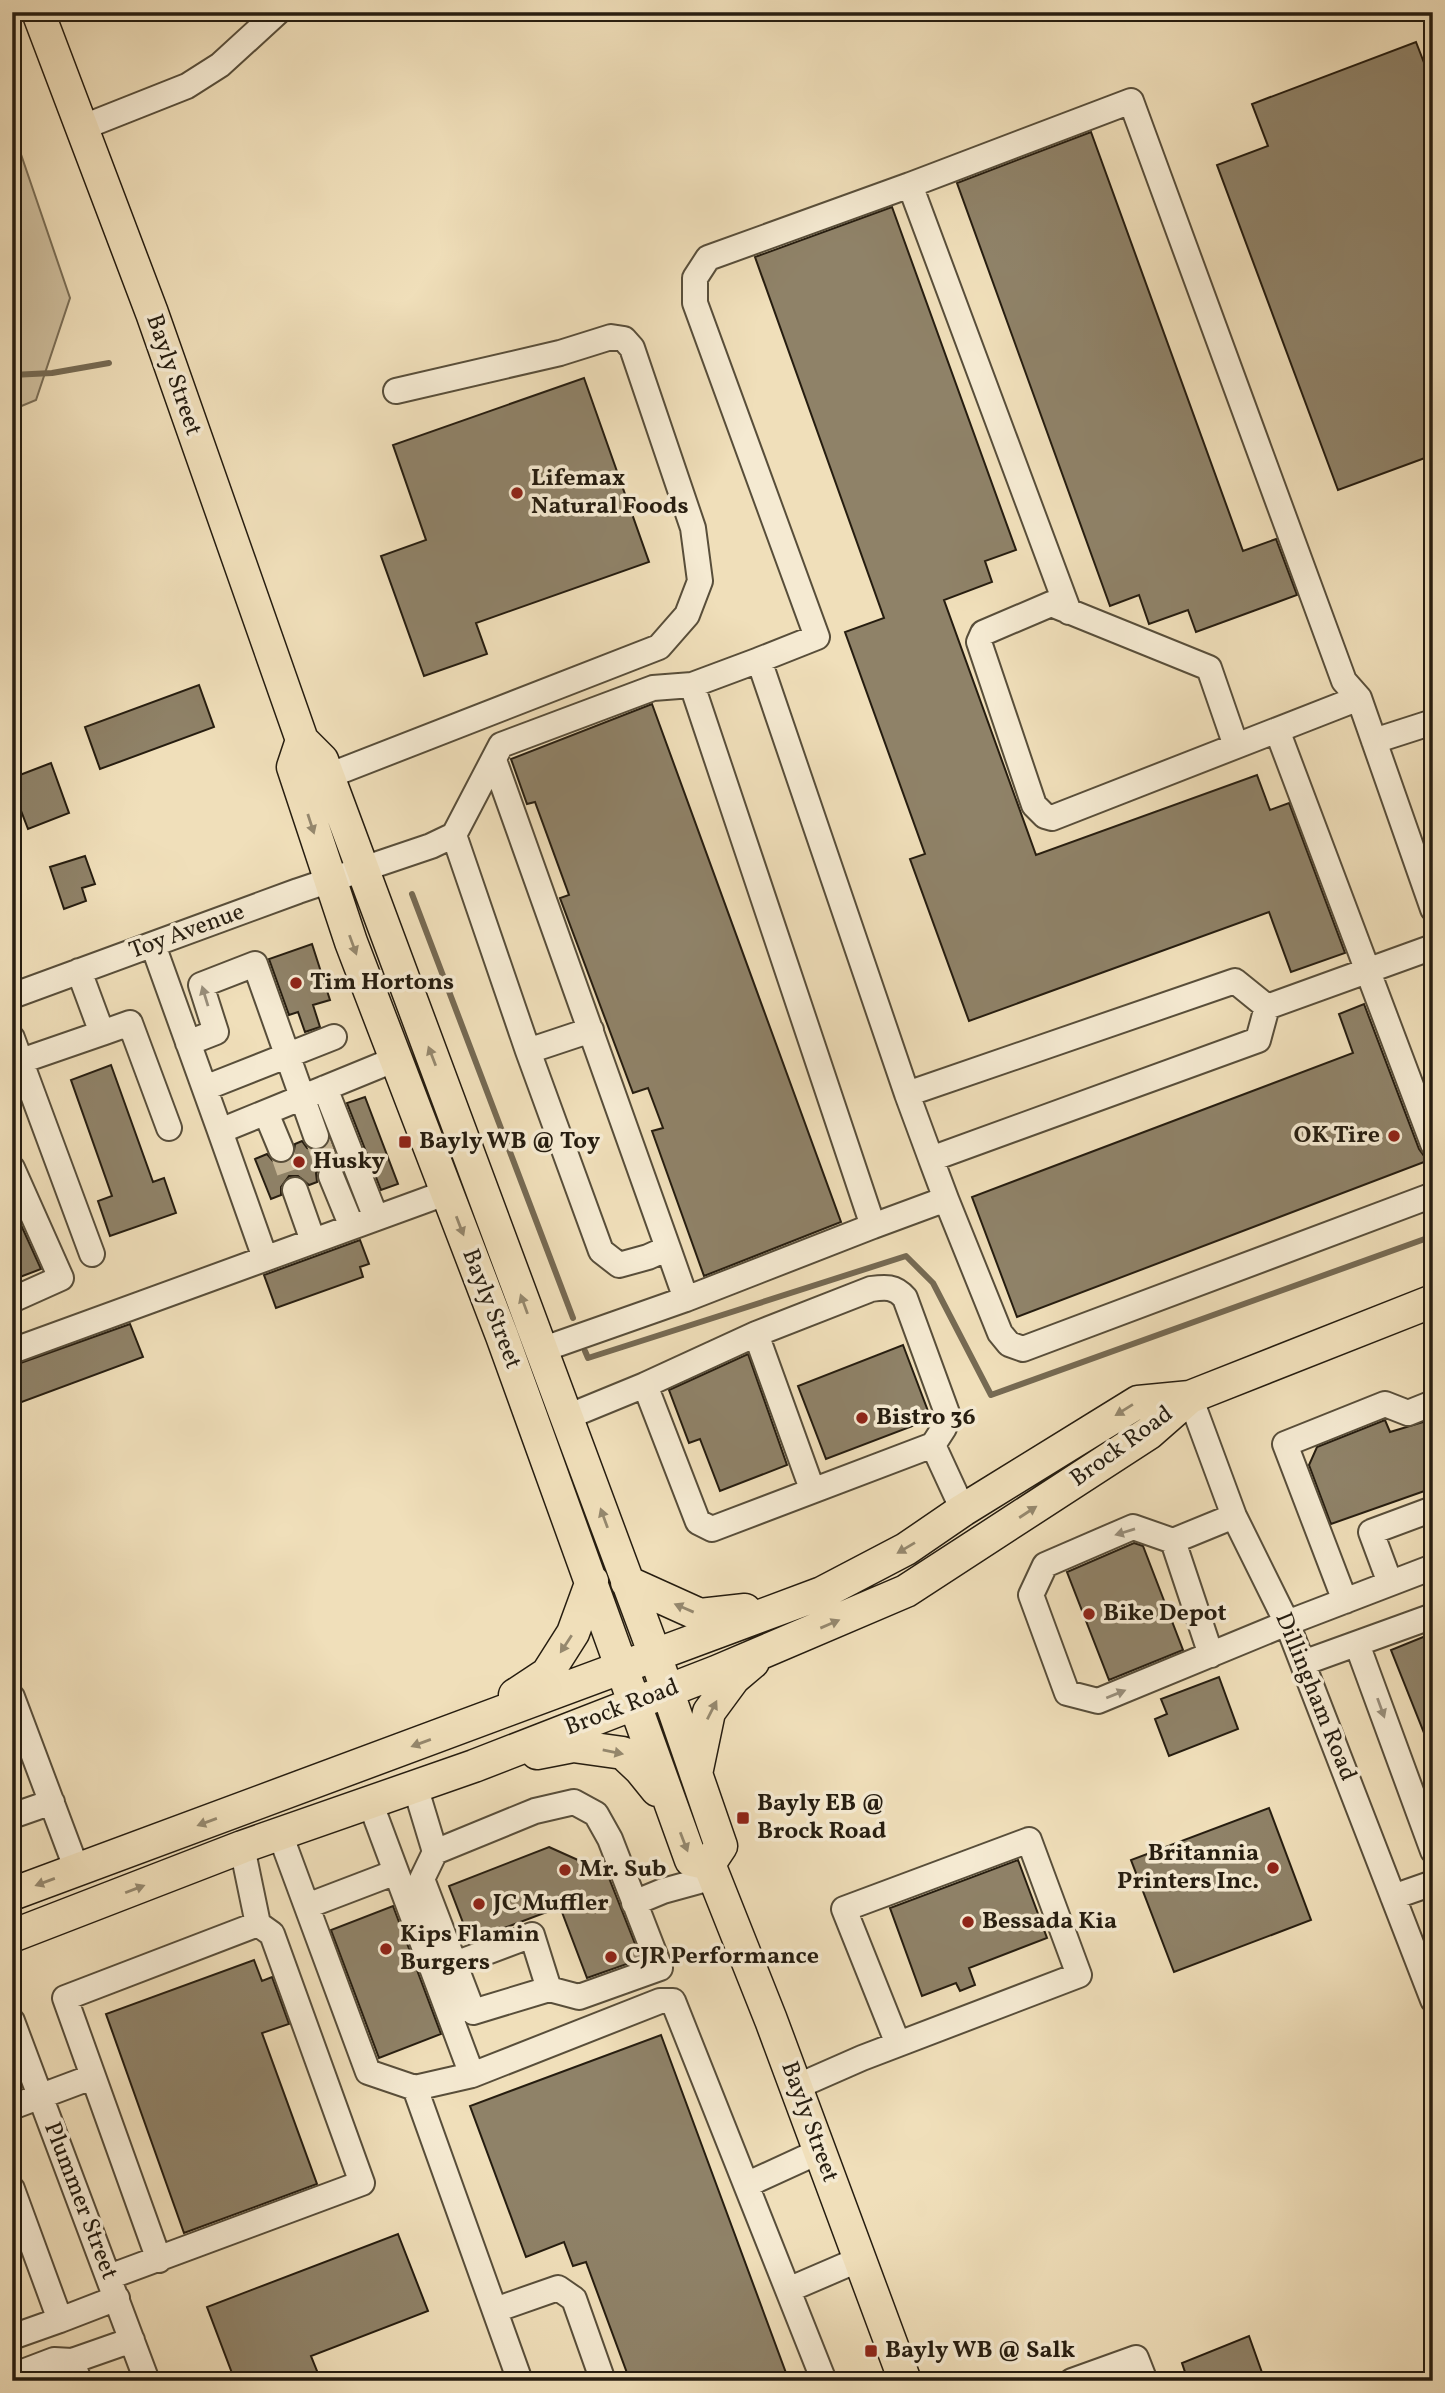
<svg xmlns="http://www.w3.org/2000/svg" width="1445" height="2393" font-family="Vollkorn,serif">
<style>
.green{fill:#cebe9d;stroke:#7a6e56;stroke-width:2}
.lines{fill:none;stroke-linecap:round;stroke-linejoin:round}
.stream{stroke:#766a53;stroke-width:6}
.building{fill:#8f8268;stroke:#261d10;stroke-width:2}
.minor-tunnel{stroke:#c8b898;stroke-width:24;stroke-dasharray:24 12;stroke-linecap:butt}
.minor-casing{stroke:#584e3a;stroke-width:28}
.major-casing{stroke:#261d10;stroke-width:35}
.minor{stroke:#f5ead2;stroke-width:24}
.major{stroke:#f0dfba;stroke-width:32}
.oneway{fill:#95886e}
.oneway2{fill:#988e7b}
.poi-dot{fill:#8f2418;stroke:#f5ead2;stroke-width:2.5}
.labels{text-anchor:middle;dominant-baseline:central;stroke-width:7;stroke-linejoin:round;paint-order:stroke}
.street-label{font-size:24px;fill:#261d10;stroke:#f5ead2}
.poi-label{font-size:24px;font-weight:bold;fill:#261d10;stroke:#f5ead2;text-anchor:start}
</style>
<rect width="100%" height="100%" fill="#f0dfba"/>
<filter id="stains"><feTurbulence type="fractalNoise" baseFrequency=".00286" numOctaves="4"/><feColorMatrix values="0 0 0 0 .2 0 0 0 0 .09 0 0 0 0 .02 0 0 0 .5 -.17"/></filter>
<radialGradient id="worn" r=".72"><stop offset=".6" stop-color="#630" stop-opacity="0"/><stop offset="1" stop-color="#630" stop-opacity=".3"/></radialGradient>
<path class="green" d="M12,128L70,298L36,400L12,410Z"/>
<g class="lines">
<path class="stream" d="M12,375L52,373L109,363
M412,894L573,1318
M585,1351L588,1358L906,1256L933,1283L991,1395L1433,1236"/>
</g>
<path class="building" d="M1416,42L1433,86V455L1338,490L1217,165L1268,146L1252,104Z
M1091,132L1243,551L1276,539L1297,595L1196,632L1188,610L1149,624L1139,595L1110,606L957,183Z
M892,207L1016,550L985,561L992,582L944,600L1036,855L1257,775L1270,810L1289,803L1345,953L1291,972L1269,912L969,1021L910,859L925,854L845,632L884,618L755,257Z
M584,378L649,562L476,623L487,654L424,676L381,556L426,540L393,445Z
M199,685L214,727L100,769L85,727Z
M652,704L841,1222L704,1276L652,1131L663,1128L648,1088L633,1093L560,898L569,895L535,802L527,804L511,759Z
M51,763L69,813L28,829L12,787V778Z
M85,856L95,884L82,888L86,901L64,909L50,867Z
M312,944L330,1000L313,1005L320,1027L305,1032L298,1012L289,1015L269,959Z
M1364,1004L1419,1149L1424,1156L1432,1159L1017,1317L972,1197L1353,1053L1339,1014Z
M111,1065L153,1182L164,1178L176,1213L110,1236L98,1201L112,1196L71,1080Z
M365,1097L398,1184L381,1190L347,1103Z
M302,1141L307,1148L314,1151L322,1150L330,1141L339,1164L332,1161L325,1163L316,1173L317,1182L309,1185L298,1176H289L281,1187V1195L271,1199L255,1159L267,1154L273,1161L286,1163L293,1157L295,1144Z
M12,1205L41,1269L12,1280Z
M360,1240L369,1264L360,1267L363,1277L276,1308L264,1275Z
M130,1324L143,1357L19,1403L12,1384V1366Z
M903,1345L931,1419L826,1459L798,1386Z
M748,1354L787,1465L720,1491L700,1439L689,1443L669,1390Z
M1433,1419V1488L1331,1524L1309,1465L1317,1447L1385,1420L1390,1432Z
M1134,1543L1143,1546L1183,1650L1109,1680L1067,1572Z
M1433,1633V1753H1432L1391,1650Z
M1219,1677L1238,1729L1169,1756L1155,1719L1167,1714L1161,1699Z
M1269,1808L1311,1920L1174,1972L1131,1860Z
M549,1847L607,1873L641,1959L587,1978L560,1907L470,1941L449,1886Z
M1018,1860L1047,1938L969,1968L975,1985L960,1991L956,1983L922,1996L890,1908Z
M393,1906L441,2034L379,2058L331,1930Z
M254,1960L262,1981L272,1977L289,2024L262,2033L317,2184L184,2233L106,2014Z
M661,2035L789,2381H630L586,2262L573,2266L564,2242L526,2257L470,2106Z
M398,2234L428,2311L311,2356L321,2381H235L207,2307Z
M1249,2336L1265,2381H1188L1182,2363Z"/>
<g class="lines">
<path class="minor-tunnel" d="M316,1136L331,1176
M281,1149L295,1190"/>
<defs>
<path id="minor" d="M81,128L187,86L220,65L278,12
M910,185L1131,101L1344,681L1359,698L1433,909
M759,660L817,637L695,303V278L708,258L910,185L1069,612
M692,685L759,660L907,1094
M1277,730L1433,1144
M1374,741L1433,722
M1236,746L1209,668L1051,604L983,633L979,642L1034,805L1045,816L1052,818C1154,778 1256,738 1359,698
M494,760L668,1248
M328,776L659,647L687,615L700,581L693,528L632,348L624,339L611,337L560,353L396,391
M454,835L501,745L653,688L692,685L873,1226L686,1299
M153,945L220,1131L396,1059
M79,971L102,1033L130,1023L169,1128
M12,996L298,891L431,846L454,835L528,1051L601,1251L619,1265L648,1257L668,1248L686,1299L541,1350
M12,1038L92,1254
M188,1043L216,1032L201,985L255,964L316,1136
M528,1051L591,1030
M21,1061L102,1033
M205,1088L334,1037
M325,1088L376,1218
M266,1113L281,1149
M220,1131L265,1258
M931,1159L907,1094L1235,981L1267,1007
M12,1168L61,1278L12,1300
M331,1176L352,1227
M295,1190L313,1241
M946,1199L931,1159L1258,1040L1267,1007L1433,947
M873,1226L946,1199L1000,1333L1009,1344L1023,1349L1433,1195
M756,1334L812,1489
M12,1351L448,1192
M645,1385L698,1522L712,1529L933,1445
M1190,1397L1234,1516L1287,1623L1433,2000
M567,1417L645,1385L756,1334L871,1289C885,1287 895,1286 905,1298L947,1413L944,1428L933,1445L963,1510
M1234,1516L1173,1541L1133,1527L1045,1565L1031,1595L1067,1693L1098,1701L1287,1623L1433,1567
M1173,1541L1211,1655
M1390,1583L1371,1532L1433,1509
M1345,1601L1285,1444L1385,1404L1408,1413L1433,1403
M1357,1644L1433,1851
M1303,1663L1433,1616
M12,1697L77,1870
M415,1786L435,1852L422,1879L473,2012L549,1989L579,1997L660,1968L610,1839L596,1814L574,1802L535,1811L435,1852
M370,1802L472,2075L415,2088
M12,1816L52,1802
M280,1834L368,2072L415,2088L520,2381
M242,1847L258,1924
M1393,1897L1433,1883
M634,1903L663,1891L714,1877
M307,1906L396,1872
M455,1964L532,1935L549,1989
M12,2021L147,2381
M472,2075L660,2001H673L824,2381
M796,2087L862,2058L1079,1975L1029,1840L844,1909L898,2044
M12,2107L92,2077
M746,2185L820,2151
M12,2189L60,2320L12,2337
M109,2277L362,2183L272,1934L258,1924L65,1998L159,2260
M788,2290L860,2259
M495,2310L558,2288L574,2299L603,2381
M60,2320L117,2298
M12,2376L54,2360L72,2361
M79,2381L72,2361L132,2340
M1072,2381L1136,2358L1145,2381"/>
<path id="major" d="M38,12L152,313L302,740L322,760L328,776L655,1655L721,1846L709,1864
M302,740L293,767L351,942L502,1336L691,1860L709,1864
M627,1582L700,1615L745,1610
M515,1695L547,1674L573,1633L592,1581
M537,1753L573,1746L623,1753L640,1769L657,1790
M696,1774L709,1712L734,1678L753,1662
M709,1864L771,2020L905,2381
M12,1894L822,1593L906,1549L963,1510L1138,1402L1190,1397L1433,1301
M12,1936L242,1847L474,1766L716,1672L906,1591L1149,1433L1190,1397"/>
</defs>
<use href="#minor" class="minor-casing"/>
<use href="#major" class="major-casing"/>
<use href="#minor" class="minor"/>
<use href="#major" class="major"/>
</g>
<defs><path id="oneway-solid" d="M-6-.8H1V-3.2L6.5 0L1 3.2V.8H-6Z" transform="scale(1.75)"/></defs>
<g class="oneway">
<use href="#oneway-solid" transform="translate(311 824) rotate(72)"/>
<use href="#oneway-solid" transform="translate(353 945) rotate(70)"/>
<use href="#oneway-solid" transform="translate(432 1056) rotate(-111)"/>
<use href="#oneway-solid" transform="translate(460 1226) rotate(69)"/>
<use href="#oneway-solid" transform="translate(524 1304) rotate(-110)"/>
<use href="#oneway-solid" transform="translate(1124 1410) rotate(148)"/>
<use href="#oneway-solid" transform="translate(1028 1512) rotate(-33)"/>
<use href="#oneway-solid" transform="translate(604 1518) rotate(-110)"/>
<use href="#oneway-solid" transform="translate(906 1548) rotate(149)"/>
<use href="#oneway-solid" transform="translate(684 1608) rotate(-157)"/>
<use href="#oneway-solid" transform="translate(830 1624) rotate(-23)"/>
<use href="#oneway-solid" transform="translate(566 1644) rotate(123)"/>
<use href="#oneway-solid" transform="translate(712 1710) rotate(-63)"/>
<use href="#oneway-solid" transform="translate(421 1743) rotate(160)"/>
<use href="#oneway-solid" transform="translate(613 1752) rotate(11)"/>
<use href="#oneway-solid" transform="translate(207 1822) rotate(160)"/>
<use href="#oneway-solid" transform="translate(684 1842) rotate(69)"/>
<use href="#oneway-solid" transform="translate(45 1882) rotate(160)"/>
<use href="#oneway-solid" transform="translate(135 1889) rotate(-21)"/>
</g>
<g class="oneway2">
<use href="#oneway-solid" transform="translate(205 996) rotate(-107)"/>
<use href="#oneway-solid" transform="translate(1125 1532) rotate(163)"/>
<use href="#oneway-solid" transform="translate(1116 1694) rotate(-22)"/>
<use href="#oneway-solid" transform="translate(1381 1708) rotate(70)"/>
</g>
<g class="poi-dot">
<circle cx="517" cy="493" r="7"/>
<circle cx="296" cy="983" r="7"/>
<circle cx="1394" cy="1136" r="7"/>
<rect x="398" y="1135" width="14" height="14" rx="3.5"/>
<circle cx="299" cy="1162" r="7"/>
<circle cx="862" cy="1418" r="7"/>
<circle cx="1089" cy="1614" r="7"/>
<rect x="736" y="1811" width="14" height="14" rx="3.5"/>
<circle cx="1273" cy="1868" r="7"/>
<circle cx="565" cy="1870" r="7"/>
<circle cx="479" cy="1904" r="7"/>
<circle cx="968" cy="1922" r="7"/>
<circle cx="386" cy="1949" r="7"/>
<circle cx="611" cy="1957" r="7"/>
<rect x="864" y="2344" width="14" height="14" rx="3.5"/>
</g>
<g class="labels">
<g class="street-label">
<text transform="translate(173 375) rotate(71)">Bayly Street</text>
<text transform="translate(187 932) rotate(-20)">Toy Avenue</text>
<text transform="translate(491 1309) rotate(69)">Bayly Street</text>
<text transform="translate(1122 1447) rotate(-36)">Brock Road</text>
<text transform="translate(1315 1697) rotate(68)">Dillingham Road</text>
<text transform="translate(622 1708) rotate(-21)">Brock Road</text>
<text transform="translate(809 2122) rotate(70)">Bayly Street</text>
<text transform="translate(80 2201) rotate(69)">Plummer Street</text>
</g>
<g class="poi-label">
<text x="531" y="479">Lifemax<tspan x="531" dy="28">Natural Foods</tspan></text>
<text x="310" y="983">Tim Hortons</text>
<text x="1380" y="1136" text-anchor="end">OK Tire</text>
<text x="419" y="1142">Bayly WB @ Toy</text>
<text x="313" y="1162">Husky</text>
<text x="876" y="1418">Bistro 36</text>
<text x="1103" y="1614">Bike Depot</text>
<text x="757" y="1804">Bayly EB @<tspan x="757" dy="28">Brock Road</tspan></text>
<text x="1259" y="1854" text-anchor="end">Britannia<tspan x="1259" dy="28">Printers Inc.</tspan></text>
<text x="579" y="1870">Mr. Sub</text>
<text x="493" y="1904">JC Muffler</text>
<text x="982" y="1922">Bessada Kia</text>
<text x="400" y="1935">Kips Flamin<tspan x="400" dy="28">Burgers</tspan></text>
<text x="625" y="1957">CJR Performance</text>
<text x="885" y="2351">Bayly WB @ Salk</text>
</g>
</g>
<rect width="1445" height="2393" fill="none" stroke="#f0dfba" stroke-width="42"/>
<rect x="14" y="14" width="1417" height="2365" fill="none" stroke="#261d10" stroke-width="3.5"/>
<rect x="21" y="21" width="1403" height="2351" fill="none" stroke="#261d10" stroke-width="2"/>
<rect width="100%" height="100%" filter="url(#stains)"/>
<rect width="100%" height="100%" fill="url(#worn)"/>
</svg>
